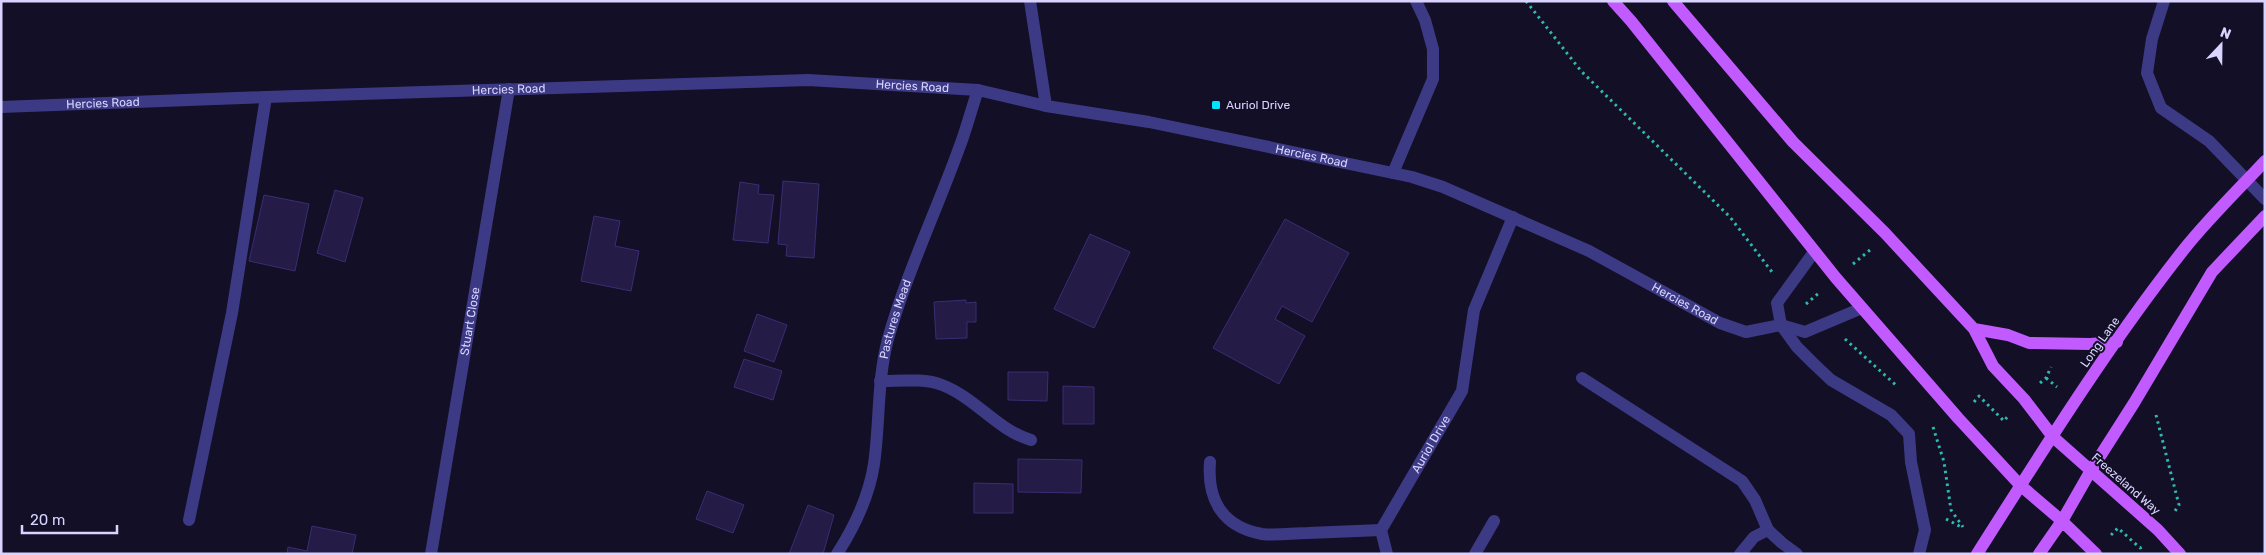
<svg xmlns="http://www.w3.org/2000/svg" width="2266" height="555" font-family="Rubik,sans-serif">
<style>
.building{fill:#241b47;stroke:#3b2d73}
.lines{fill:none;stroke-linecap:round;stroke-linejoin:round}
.path{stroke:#2fb8b0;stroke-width:3;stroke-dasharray:2.5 4;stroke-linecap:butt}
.minor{stroke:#3d3a85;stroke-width:12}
.major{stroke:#c25bff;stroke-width:12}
.poi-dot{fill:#00e5ff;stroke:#130f26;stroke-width:2}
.labels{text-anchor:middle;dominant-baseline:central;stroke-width:4;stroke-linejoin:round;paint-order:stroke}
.street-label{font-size:12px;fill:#d9d4ff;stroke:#130f26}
.poi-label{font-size:12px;fill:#d9d4ff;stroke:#130f26;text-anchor:start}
</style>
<rect width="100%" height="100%" fill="#130f26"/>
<path class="building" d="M783,181L819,184L814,258L786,256L787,245L778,244Z
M740,182L759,185L758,194L774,195L768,243L733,240Z
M335,190L363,198L345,262L317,253Z
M264,195L309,204L295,271L249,261Z
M594,216L620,221L615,246L639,251L631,291L581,281Z
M1285,219L1349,253L1312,322L1282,306L1275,319L1305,336L1279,384L1213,348Z
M1090,234L1130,252L1094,328L1054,309Z
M966,300V303L976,302V322H967V338L936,339L934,302Z
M757,314L787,325L774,362L744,351Z
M744,359L782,371L773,400L734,387Z
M1008,372H1048L1047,401L1008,400Z
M1063,386L1094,387V424H1063Z
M1018,459L1082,460L1081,493L1018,492Z
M974,483L1013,484V513H974Z
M707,491L744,505L733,533L696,519Z
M808,505L834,515L823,554H789Z
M312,526L356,535L352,554H287L288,547L307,551Z"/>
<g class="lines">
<path class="path" d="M1526,1L1581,71L1730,217L1772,272
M1853,264L1870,250
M1806,304L1820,292
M1845,339L1898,387
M2046,378L2057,387
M2040,383L2046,378L2051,367
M1974,402L1979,396L2004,421L2008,416
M2156,415L2179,505L2173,514
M1933,427L1944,462L1951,510L1963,527
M1946,519L1963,528
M2111,535L2118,528L2140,548L2142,547"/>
<g class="minor">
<path d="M1030,1L1046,106"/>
<path d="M2164,1L2152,39L2147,73L2161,108L2209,141L2265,199"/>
<path id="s1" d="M1,107L266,97L808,80L978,90L1046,106L1149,122L1412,177L1443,187L1589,251L1720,323L1746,332L1781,325L1805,332L1862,308"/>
<path d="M1393,173L1433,79V49L1425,20L1416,1"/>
<path d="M1814,252L1777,303L1781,325L1797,347L1813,363L1831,380L1891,415L1909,434L1911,462L1925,530L1919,554"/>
<path d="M1582,378L1742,481L1755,500L1768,530L1782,543L1797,554"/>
<path d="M880,381C899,381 924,378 942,385C976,398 997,430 1031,440"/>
<path d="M1210,462C1207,500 1223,527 1262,534C1276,536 1293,533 1308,533C1332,532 1356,531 1381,530"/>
<path d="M189,520L232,313L266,97"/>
<path id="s2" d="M431,554L509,89"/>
<path id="s3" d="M837,554C855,526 869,497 874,464C880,422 877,380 888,339C906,275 935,214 958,151C966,131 971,110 978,90"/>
<path id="s4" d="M1387,554L1381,530L1462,391L1474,310L1513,217"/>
<path d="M1475,554L1494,521"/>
<path d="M1740,554L1754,537L1768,530"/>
</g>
<path class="major" d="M1613,1L1631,21L1836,278L1958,418L2020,485L2062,521L2096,554
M1673,1L1793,142L1885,233L1974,329L1993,366L2024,399L2053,437L2158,530L2180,554
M1974,329L2008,335L2029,343L2090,344L2117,342
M1977,554C2043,450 2109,344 2185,248C2210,217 2238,190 2265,161
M2039,554L2062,521L2090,472L2134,403L2212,272L2265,216"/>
</g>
<rect class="poi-dot" x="1211" y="100" width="10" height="10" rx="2.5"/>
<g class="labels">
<g class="street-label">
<text stroke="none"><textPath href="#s1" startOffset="912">Hercies Road</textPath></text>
<text stroke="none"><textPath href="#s1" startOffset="508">Hercies Road</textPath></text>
<text stroke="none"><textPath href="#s1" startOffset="102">Hercies Road</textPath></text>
<text stroke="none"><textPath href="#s1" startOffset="1318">Hercies Road</textPath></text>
<text stroke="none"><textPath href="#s1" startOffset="1722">Hercies Road</textPath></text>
<text stroke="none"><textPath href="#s3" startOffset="245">Pastures Mead</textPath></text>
<text stroke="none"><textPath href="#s2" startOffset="236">Stuart Close</textPath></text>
<text transform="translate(2100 342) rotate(-55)">Long Lane</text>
<text stroke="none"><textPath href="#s4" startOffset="124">Auriol Drive</textPath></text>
<text transform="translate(2126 484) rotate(41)">Freezeland Way</text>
</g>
<g class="poi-label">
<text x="1226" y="105">Auriol Drive</text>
</g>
</g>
<rect width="2266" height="555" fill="none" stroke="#d9d4ff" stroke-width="5"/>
<g transform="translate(2221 45) rotate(22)" stroke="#130f26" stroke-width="4" paint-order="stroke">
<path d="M0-4L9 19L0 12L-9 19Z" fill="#d9d4ff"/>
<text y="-8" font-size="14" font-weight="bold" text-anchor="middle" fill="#d9d4ff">N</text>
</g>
<path d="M22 525v8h95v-8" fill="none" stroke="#d9d4ff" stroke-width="2.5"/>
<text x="30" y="525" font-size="15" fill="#d9d4ff" stroke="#130f26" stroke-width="4" paint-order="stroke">20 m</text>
</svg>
